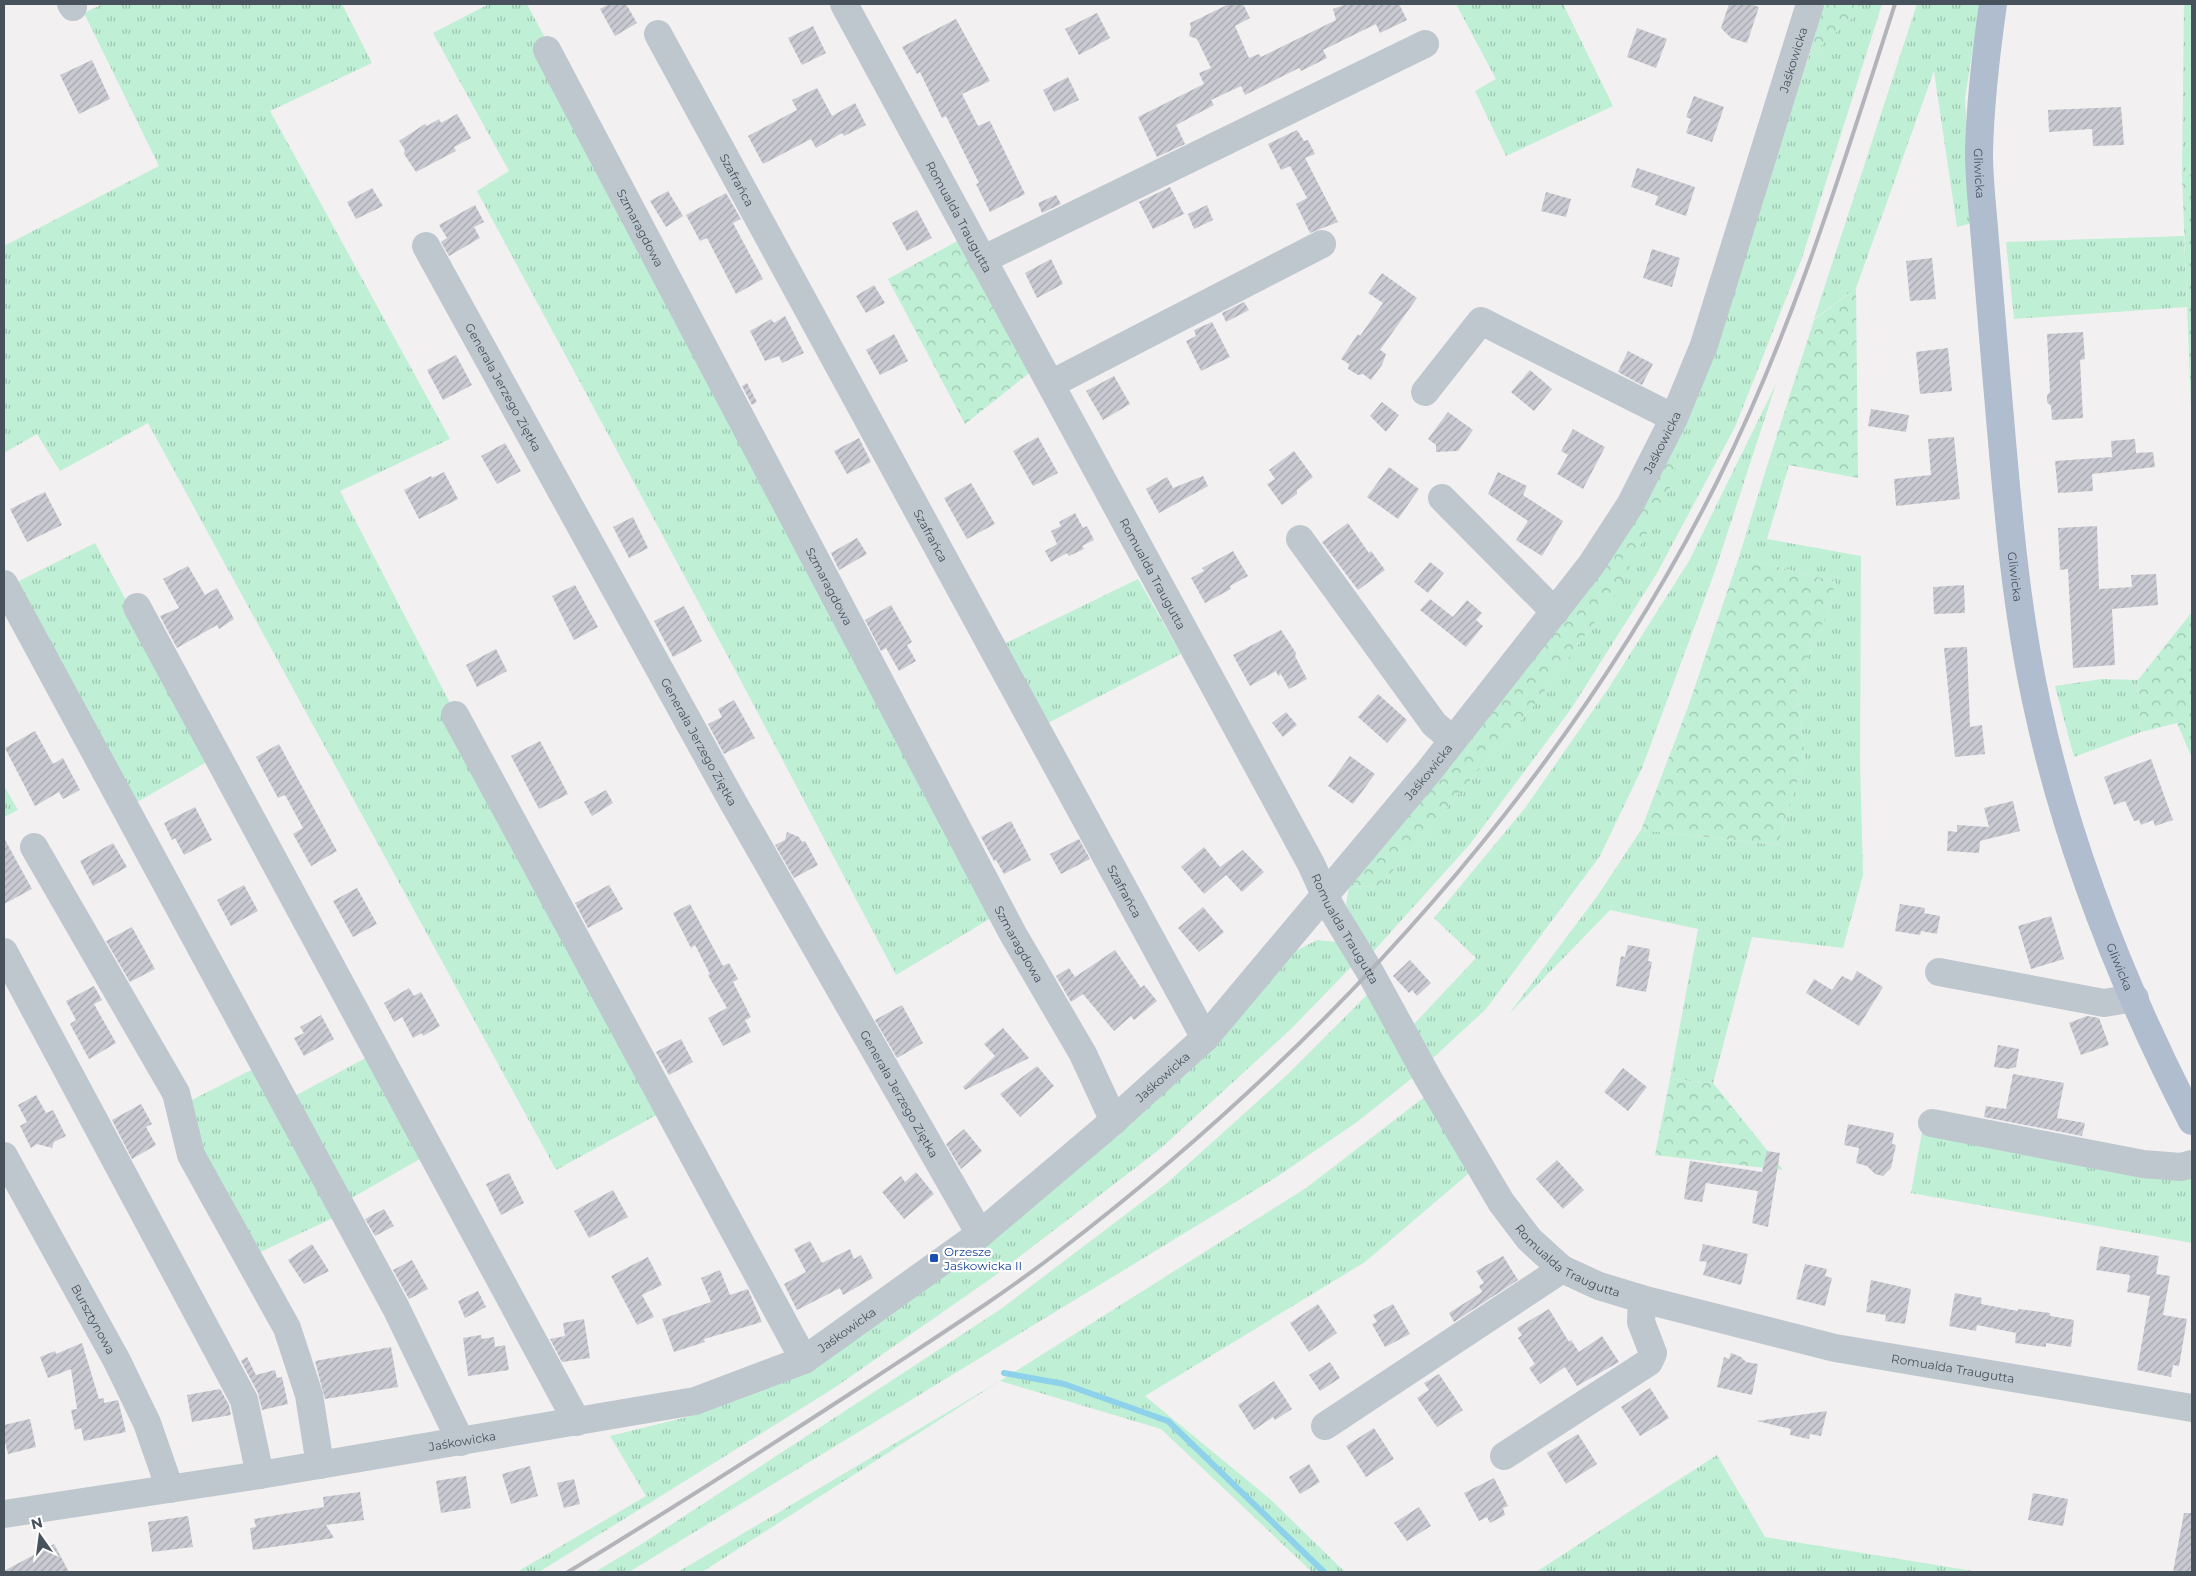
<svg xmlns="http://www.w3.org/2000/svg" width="2196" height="1576" font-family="Montserrat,sans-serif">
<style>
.grass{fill:url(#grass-tufts)}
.forest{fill:url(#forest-crowns)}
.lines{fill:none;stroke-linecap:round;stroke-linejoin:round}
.stream{stroke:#8dd1eb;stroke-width:6}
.building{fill:url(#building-hatch)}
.minor{stroke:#bec6ce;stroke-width:28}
.major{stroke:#b0bdce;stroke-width:28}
.rail{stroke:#b2b4ba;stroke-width:4}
.transit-dot{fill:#1a4fb4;stroke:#fff;stroke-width:2}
.labels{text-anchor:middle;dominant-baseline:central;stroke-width:4.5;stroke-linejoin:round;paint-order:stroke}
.street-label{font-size:12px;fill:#48525d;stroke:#fff}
.transit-label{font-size:12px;fill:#164399;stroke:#fff;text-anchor:start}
</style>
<defs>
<pattern id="grass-tufts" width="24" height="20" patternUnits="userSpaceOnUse" patternTransform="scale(1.25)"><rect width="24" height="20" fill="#bfefd5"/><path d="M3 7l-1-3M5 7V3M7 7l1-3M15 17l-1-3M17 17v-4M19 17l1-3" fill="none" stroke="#9dc4b0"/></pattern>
<pattern id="forest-crowns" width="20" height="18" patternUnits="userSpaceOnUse" patternTransform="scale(1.25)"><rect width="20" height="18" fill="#bfefd5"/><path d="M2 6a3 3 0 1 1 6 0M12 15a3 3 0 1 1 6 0" fill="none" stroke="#9dc4b0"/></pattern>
<pattern id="building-hatch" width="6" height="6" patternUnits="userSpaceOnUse" patternTransform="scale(1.25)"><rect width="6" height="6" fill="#cacbd2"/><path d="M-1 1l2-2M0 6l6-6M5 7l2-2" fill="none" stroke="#a6a7ae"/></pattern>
</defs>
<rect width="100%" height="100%" fill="#f2f0f0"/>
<path class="grass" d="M103,4H342L372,63L270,111L450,439L340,491L662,1112L556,1170L148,423L60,471L37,434L4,453V246L159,166L84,13Z
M489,4H527L1006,909L896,975L741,681L477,191L509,171L433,33Z
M1456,4H1563L1613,106L1506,156L1475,91L1496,79Z
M1860,4H1882L1802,258L1735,427L1657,573L1571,709L1470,844L1371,954L1346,904L1349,887L1380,886L1534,705L1616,593L1694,401L1809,56L1857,13Z
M1917,4H1980L1965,98L1972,223L1957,227L1934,71L1856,288L1814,319Z
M2184,4H2192V174L2182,175Z
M2184,236L2187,307L2014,319L2006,242Z
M1776,384L1715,571L1642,768L1600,856L1486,1009L1433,1058L1414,1024L1476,958L1434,918L1525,808L1608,689L1689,561Z
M1768,463L1789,465L1767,539L1861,556L1860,762L1863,875L1843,948L1752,937L1713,1083L1670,1079L1698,929L1610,910L1509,1014L1598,895L1641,830L1778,845L1805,757L1796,685L1826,616L1836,582L1739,557Z
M95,543L212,759L132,805L11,585Z
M1138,579L1181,654L1046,724L1004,644Z
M2102,679L2138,680L2141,732L2074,757L2055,686Z
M4,786L18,810L4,817Z
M1317,940L1338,942L1355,963L1291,1029L1160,1149L993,1277L834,1388L539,1572H517L646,1496L610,1436L695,1415L808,1368L1290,954Z
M1371,991L1416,1075L1357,1122L1278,1176L629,1572H595L640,1545L1001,1309L1167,1183L1287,1075Z
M373,1054L425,1156L343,1203L335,1217L254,1255L196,1151L184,1104L255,1068L293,1097Z
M1427,1095L1468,1174L1365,1262L1145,1396L1270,1499L1345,1572H1312L1161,1429L1000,1381L702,1572H678L1000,1381L1306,1188Z
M1924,1121L2161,1159L2192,1155V1243L1911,1193Z
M1717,1455L1765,1537L1979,1572H1536Z"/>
<path class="forest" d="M1824,4H1860L1858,13L1809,56Z
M2192,174V433L2182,175Z
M961,239L1033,370L965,424L888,279Z
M1856,288L1858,478L1789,465L1768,463L1814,320Z
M1694,401L1669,490L1616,593L1534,705L1380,886L1349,887Z
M1739,557L1836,582L1826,616L1796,685L1805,757L1778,845L1641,830L1688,707Z
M2192,612V758L2177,723L2141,732L2138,680Z
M1670,1079L1713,1083L1783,1170L1655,1155Z"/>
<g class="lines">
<path class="stream" d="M1004,1373L1064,1384L1168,1421L1324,1572"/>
</g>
<path class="building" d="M609,4H626L637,23L615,36L600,9Z
M1229,4H1243L1250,18L1235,26L1249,58L1259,54L1261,57L1336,20L1333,9L1347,4H1399L1407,20L1380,33L1376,24L1323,50L1327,58L1301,71L1299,68L1245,95L1241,86L1211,100L1214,105L1176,125L1185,144L1157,157L1138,117L1204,84L1199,73L1211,68L1197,39L1189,36L1191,28L1190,23Z
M1729,4H1750L1759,7L1747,43L1731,38L1721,28Z
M1097,13L1110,38L1079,55L1065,29Z
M956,19L990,81L962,94L978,126L990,121L1025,194L990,212L976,184L979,183L946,116L942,118L920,72L917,74L902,47Z
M813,26L826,53L802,65L788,38Z
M1637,28L1667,39L1656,68L1627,57Z
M92,60L110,99L79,114L60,75Z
M1068,77L1079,100L1054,112L1043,90Z
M817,88L832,116L855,103L866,125L844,136L842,133L816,148L811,139L763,164L748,136L797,110L792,100Z
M1694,96L1724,107L1712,142L1686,133L1691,119L1686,117Z
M2121,107L2124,145L2093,146L2092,129L2049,132L2048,110Z
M457,114L471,138L454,147L456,151L416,172L404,154L405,150L399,141L425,124L427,126L439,119L441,123Z
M1297,130L1304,141L1308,140L1315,154L1305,158L1338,222L1310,233L1296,204L1307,198L1290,166L1281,170L1268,144Z
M1637,168L1695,187L1686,216L1655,205L1658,196L1631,187Z
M1170,187L1184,214L1153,229L1139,202Z
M372,188L383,206L356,219L347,202Z
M668,191L683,216L666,227L650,201Z
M1546,192L1571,199L1566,217L1541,211Z
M726,193L741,219L733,223L763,279L736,294L707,238L700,241L686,215Z
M1056,195L1061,204L1042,213L1038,203Z
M475,205L484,222L474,227L480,238L449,256L441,242L447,238L439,225Z
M1207,205L1213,220L1194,229L1188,214Z
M917,210L932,238L907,251L892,223Z
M1652,249L1680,258L1672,287L1643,278Z
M1932,258L1936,299L1910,301L1906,261Z
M1051,259L1063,284L1037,298L1025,273Z
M1382,273L1417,298L1380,350L1386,354L1382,365L1371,380L1363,374L1358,375L1348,369L1349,364L1341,359L1358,334L1360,336L1383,303L1368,293Z
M874,285L885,303L866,313L856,296Z
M1244,302L1249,310L1226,322L1222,313Z
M785,316L804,353L782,363L779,356L765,361L750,331L771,319L774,323Z
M1212,322L1230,357L1201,371L1186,341L1196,336L1194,330Z
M2083,332L2085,359L2080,360L2083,418L2052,420L2051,406L2047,402V395L2050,392L2047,334Z
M894,334L908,361L880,375L866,350Z
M1948,348L1952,391L1920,394L1916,352Z
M1628,351L1653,364L1642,385L1618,372Z
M456,355L472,385L443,400L427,370Z
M1530,370L1552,389L1534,411L1511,392Z
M1114,376L1130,404L1103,420L1086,391Z
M747,383L757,402L752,405L742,386Z
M1382,402L1399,415L1386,432L1370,416Z
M1871,409L1909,415L1906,432L1868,426Z
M1448,412L1473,430L1458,451L1436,452V445L1428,439Z
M1573,429L1605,447L1583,489L1557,474L1568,455L1561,451Z
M1038,437L1058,473L1033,486L1013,451Z
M1954,437L1960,499L1896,506L1894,479L1931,475L1928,439Z
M859,438L871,462L847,474L834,451Z
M2135,439L2136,453L2153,452L2155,467L2092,474L2093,491L2058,493L2055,461L2112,457L2111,441Z
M505,443L521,471L497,484L481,456Z
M1294,451L1313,477L1297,490V494L1282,505L1267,484L1275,479L1269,470Z
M1389,467L1419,489L1398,519L1367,497Z
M444,472L458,499L419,519L404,490L431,476L432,478Z
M1498,472L1527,486L1523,495L1563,521L1542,556L1516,540L1528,521L1488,494Z
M1203,476L1208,486L1159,513L1146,489L1167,477L1173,488Z
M971,483L995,524L967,539L944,498Z
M45,492L62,525L27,542L10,509Z
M1075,513L1083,528L1087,526L1094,540L1082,546L1084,549L1069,556L1067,553L1051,562L1045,551L1057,544L1051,531L1061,526L1059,522Z
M633,517L648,548L629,558L613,527Z
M1348,523L1369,553L1371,551L1385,570L1358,590L1322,542Z
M2097,526L2099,589L2132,587L2131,575L2156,574L2158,605L2112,609L2115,665L2073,668L2068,569L2060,570L2058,528Z
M857,538L867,554L839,570L831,553Z
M1233,551L1248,576L1230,586L1231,589L1205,603L1191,578L1204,571L1202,568Z
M1430,562L1444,573L1428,593L1414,582Z
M188,566L205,595L217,588L234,619L219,629L217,625L177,648L160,616L179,608L163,579Z
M575,585L598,627L574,640L552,596Z
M1964,585L1965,613L1934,614L1933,587Z
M1430,599L1453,617L1467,600L1482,613L1476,620L1483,626L1466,647L1420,610Z
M891,605L912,642L907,645L916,661L899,671L886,648L881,651L865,620Z
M684,606L702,641L673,657L654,621Z
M1281,630L1296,653L1295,656L1307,679L1289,689L1281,674L1278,676L1276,671L1250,686L1233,655Z
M1967,647L1970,727L1982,725L1985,754L1955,757L1944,648Z
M496,649L507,671L477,687L466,665Z
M1378,694L1407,720L1387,743L1358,717Z
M734,700L755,738L724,754L708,724L722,717L718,709Z
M1286,712L1297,725L1283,737L1272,723Z
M35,731L53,764L63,758L80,790L63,799L59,792L35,806L5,748Z
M540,741L568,794L539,809L511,756Z
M279,744L337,851L311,866L293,834L303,828L285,795L278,798L256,757Z
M1350,756L1375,774L1353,804L1328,786Z
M2151,759L2173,820L2155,826L2153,820L2141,825L2139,820L2134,821L2125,801L2114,805L2104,777Z
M606,790L613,803L592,816L584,802Z
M2013,801L2020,831L1980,841L1979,853L1947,851L1948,831L1957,832V825L1989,827L1984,808Z
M195,807L212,840L184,855L175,838L172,840L164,823Z
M1011,821L1031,860L1004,874L996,860L994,861L981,837Z
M787,832L799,837L802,842L805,841L818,865L794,878L775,845L785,840Z
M4,838L32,889L4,904Z
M1079,839L1090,859L1061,874L1050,854Z
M113,843L127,867L93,886L80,861Z
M1204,847L1220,867L1243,850L1264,872L1242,892L1226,875L1204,894L1181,867Z
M244,885L258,911L231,926L217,900Z
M609,885L623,909L588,928L575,903Z
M357,888L377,924L353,937L333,901Z
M690,904L723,966L729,963L738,979L733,982L751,1017L745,1020L751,1032L723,1046L708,1018L727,1008L708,975L710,974L695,945L691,948L673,913Z
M1900,904L1925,908L1924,913L1940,916L1937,934L1921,931L1920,935L1895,931Z
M1203,907L1224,932L1199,952L1178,928Z
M2051,916L2064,959L2031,969L2018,926Z
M132,927L155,969L130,982L106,941Z
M1628,945L1650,949L1648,961L1652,962L1646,992L1616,986L1621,956L1625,957Z
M1115,950L1141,988L1144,985L1157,1001L1134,1020L1131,1016L1114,1031L1083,994L1071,1002L1056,976L1069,968L1075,977Z
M1410,960L1431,983L1417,996L1412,990L1409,993L1393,976Z
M1857,971L1883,987L1859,1026L1806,993L1814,979L1832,990L1842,976L1852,981Z
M94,986L102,1000L94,1004L116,1043L89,1059L70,1024L76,1020L66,1001Z
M409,988L414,996L421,992L440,1026L423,1036L422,1033L413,1038L402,1017L394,1022L384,1003Z
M902,1005L923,1043L897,1058L875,1020Z
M321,1015L334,1039L304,1056L294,1038L304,1033L300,1027Z
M2087,1016L2099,1018L2109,1045L2081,1055L2069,1023Z
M1003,1028L1029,1058L965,1090L963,1087L995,1056L984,1044Z
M681,1039L693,1062L669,1075L656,1052Z
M1998,1045L2019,1049L2016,1067L2009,1069L1994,1067Z
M1037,1066L1054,1086L1020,1117L1000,1094Z
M1623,1068L1647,1087L1628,1111L1604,1092Z
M2013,1074L2064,1083L2057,1118L2085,1123L2082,1136L1984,1117L1986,1106L2006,1109Z
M36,1095L46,1113L53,1110L66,1136L54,1142L52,1148L37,1144L31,1148L20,1126L27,1122L18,1105Z
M141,1104L152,1124L146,1127L156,1145L132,1159L112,1120Z
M1848,1124L1894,1133L1892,1144L1896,1145L1891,1168L1883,1176L1875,1174L1867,1166L1856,1163L1859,1148L1844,1145Z
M964,1129L982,1151L961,1169L946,1144Z
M1767,1151L1780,1153L1768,1227L1752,1223L1758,1191L1706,1183L1702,1202L1684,1199L1690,1161L1762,1172Z
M1557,1160L1584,1190L1563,1209L1536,1179Z
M916,1172L934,1194L904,1219L882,1192L901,1176L905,1182Z
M509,1173L524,1203L501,1215L486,1184Z
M613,1190L628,1217L589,1238L574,1211Z
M384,1209L394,1226L375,1236L365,1219Z
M810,1241L822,1263L850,1249L854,1259L861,1255L873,1278L843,1295L840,1288L797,1310L784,1284L806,1272L794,1249Z
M312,1244L329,1271L304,1284L288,1260Z
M1703,1244L1748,1254L1741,1285L1703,1275L1707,1262L1699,1261Z
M2100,1246L2159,1256L2156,1274L2170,1276L2163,1315L2187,1319L2179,1366L2173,1365L2171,1377L2137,1370L2150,1296L2127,1292L2130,1275L2096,1270Z
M1503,1256L1518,1280L1454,1322L1449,1313L1482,1292L1479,1286L1484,1283L1476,1271Z
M648,1257L662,1285L642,1295L654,1317L637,1325L611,1276Z
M412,1260L428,1289L409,1299L393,1270Z
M1805,1264L1827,1269L1825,1276L1832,1278L1825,1306L1796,1299Z
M720,1270L730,1295L748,1289L762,1322L704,1339L705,1342L674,1352L662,1319L711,1302L701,1278Z
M1871,1280L1911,1289L1905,1324L1885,1321L1886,1315L1866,1312Z
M478,1291L486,1307L465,1318L458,1301Z
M1955,1293L1982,1298L1981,1304L2018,1311V1309L2050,1313V1316L2074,1320L2071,1347L2046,1343V1347L2015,1343L2016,1333L1977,1325L1976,1331L1949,1326Z
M1318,1304L1337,1333L1309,1352L1290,1323Z
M1393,1304L1410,1334L1385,1347L1372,1324L1377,1322L1373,1315Z
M1549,1309L1569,1342L1571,1340L1579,1352L1602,1336L1619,1362L1577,1386L1565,1367L1540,1384L1529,1368L1535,1364L1518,1338L1522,1335L1517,1328Z
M584,1319L590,1358L562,1362L550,1339L565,1336L563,1323Z
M481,1335L482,1339L494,1337L495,1347L505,1345L509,1370L468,1376L463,1338Z
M82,1343L99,1399L104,1398V1403L118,1400L126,1432L84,1441L81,1428L75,1430L71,1410L77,1409L71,1369L48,1378L40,1357L55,1351L56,1354Z
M391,1347L398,1387L325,1399L315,1361Z
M1731,1353L1741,1357L1746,1362L1758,1364L1752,1395L1717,1387L1724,1357L1729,1359Z
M247,1357L256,1375L275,1370L277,1378L282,1377L288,1404L262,1410L258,1393L241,1361Z
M1330,1362L1340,1378L1320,1391L1309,1375Z
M1439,1374L1463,1410L1437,1427L1417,1398L1429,1390L1424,1383Z
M1274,1381L1292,1409L1275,1420L1273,1417L1254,1430L1238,1405Z
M1650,1388L1669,1418L1640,1436L1621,1407Z
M220,1389L229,1405L231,1415L192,1422L187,1395Z
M1827,1411L1821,1436L1810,1434L1809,1439L1790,1435L1791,1429L1757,1421Z
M30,1419L36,1447L8,1454L4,1438V1425Z
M1374,1428L1394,1459L1366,1477L1346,1446Z
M1578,1434L1597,1464L1566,1484L1547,1453Z
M1309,1464L1320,1482L1300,1494L1289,1477Z
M530,1466L538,1496L511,1504L502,1474Z
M466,1476L471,1508L441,1513L436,1481Z
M1494,1478L1508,1506L1503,1508L1505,1515L1490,1523L1487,1517L1479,1521L1464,1493Z
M574,1479L580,1504L564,1508L557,1483Z
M360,1492L364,1520L326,1525L334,1538L253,1550L250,1528L256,1527L254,1519L324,1507L323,1497Z
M2033,1493L2068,1499L2063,1526L2028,1520Z
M1419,1507L1431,1526L1407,1541L1394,1523Z
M2184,1513H2192V1572H2173Z
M188,1516L193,1547L152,1552L148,1522Z
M54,1544L69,1572H4V1571Z"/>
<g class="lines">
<g class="minor">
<path d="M71,4L73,7"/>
<path id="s1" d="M844,4L1311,864L1330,906L1370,972L1428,1078L1501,1202L1529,1239L1562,1269L1599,1286L1642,1299L1835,1348L2192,1408"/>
<path id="s2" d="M658,34L1205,1038"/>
<path id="s3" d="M547,50L1013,934L1083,1054L1114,1121"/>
<path id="s4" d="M426,246L730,797L980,1234"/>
<path d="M982,260L1425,44"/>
<path d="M1051,384L1322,244"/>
<path d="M1425,392L1481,321L1674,418"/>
<path d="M1442,498L1555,612"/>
<path d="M1300,539L1434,724L1453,740"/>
<path d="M4,584L396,1308L461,1442"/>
<path d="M137,607L577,1422"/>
<path d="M455,715L804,1360"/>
<path d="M34,847L176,1093L191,1155L287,1328L309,1395L320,1465"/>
<path d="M4,952L244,1400L260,1475"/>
<path d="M1939,972L2104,1003L2135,998"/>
<path d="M1932,1123L2143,1164L2181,1167L2192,1164"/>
<path id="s5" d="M4,1156L117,1361L147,1423L170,1489"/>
<path d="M1325,1426L1562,1269"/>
<path d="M1504,1456L1649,1362L1653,1353L1641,1322L1642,1299"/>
<path id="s6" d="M4,1514L260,1475L695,1401L804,1360L980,1234L1103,1130L1205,1038L1429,771L1591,565L1630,505L1674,418L1704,345L1810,4"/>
</g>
<path class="major" id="s7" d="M1993,4C1986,53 1980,103 1979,153C1979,178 1982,204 1984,228C1988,276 1992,324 1996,372C2006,484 2013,596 2037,705C2068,849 2125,991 2192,1121"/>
<path class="rail" d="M568,1572C668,1511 767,1448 865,1384C930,1341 997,1299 1058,1252C1326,1047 1565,785 1717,482C1793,330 1843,165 1895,4"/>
</g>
<rect class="transit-dot" x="929" y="1253" width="10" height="10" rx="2.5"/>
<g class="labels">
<g class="street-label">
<text stroke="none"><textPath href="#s6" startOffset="2489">Jaśkowicka</textPath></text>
<text stroke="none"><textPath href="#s7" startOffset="170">Gliwicka</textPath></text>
<text stroke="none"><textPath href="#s2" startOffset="166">Szafrańca</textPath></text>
<text stroke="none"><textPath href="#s1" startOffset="242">Romualda Traugutta</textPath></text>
<text stroke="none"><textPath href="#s3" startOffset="201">Szmaragdowa</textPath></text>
<text stroke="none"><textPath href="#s4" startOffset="161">Generała Jerzego Ziętka</textPath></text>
<text stroke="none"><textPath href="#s6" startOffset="2084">Jaśkowicka</textPath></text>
<text stroke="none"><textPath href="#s2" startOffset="571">Szafrańca</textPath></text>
<text stroke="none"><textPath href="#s1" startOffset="648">Romualda Traugutta</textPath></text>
<text stroke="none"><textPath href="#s7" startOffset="575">Gliwicka</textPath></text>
<text stroke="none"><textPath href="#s3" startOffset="606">Szmaragdowa</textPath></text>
<text stroke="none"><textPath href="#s4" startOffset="566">Generała Jerzego Ziętka</textPath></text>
<text stroke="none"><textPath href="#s6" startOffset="1679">Jaśkowicka</textPath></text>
<text stroke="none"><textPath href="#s2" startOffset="976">Szafrańca</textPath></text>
<text stroke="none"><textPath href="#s1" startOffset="1052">Romualda Traugutta</textPath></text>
<text stroke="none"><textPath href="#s3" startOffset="1011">Szmaragdowa</textPath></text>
<text stroke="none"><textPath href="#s7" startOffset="980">Gliwicka</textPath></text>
<text stroke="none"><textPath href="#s6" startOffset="1274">Jaśkowicka</textPath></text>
<text stroke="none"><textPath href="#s4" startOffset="971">Generała Jerzego Ziętka</textPath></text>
<text stroke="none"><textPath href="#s1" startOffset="1458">Romualda Traugutta</textPath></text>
<text stroke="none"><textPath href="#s5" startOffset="186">Bursztynowa</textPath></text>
<text stroke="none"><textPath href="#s6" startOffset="869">Jaśkowicka</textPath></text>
<text stroke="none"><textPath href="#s1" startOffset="1862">Romualda Traugutta</textPath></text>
<text stroke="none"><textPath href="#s6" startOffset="464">Jaśkowicka</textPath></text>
</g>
<g class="transit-label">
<text x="944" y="1251">Orzesze<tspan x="944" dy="14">Jaśkowicka II</tspan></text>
</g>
</g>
<rect width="2196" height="1576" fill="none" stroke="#48525d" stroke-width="10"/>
<g transform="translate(40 1536) rotate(346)" stroke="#ffffff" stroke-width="4" paint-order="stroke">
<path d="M0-4L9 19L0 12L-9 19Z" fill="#48525d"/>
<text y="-8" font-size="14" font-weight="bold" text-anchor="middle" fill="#48525d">N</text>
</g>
</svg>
